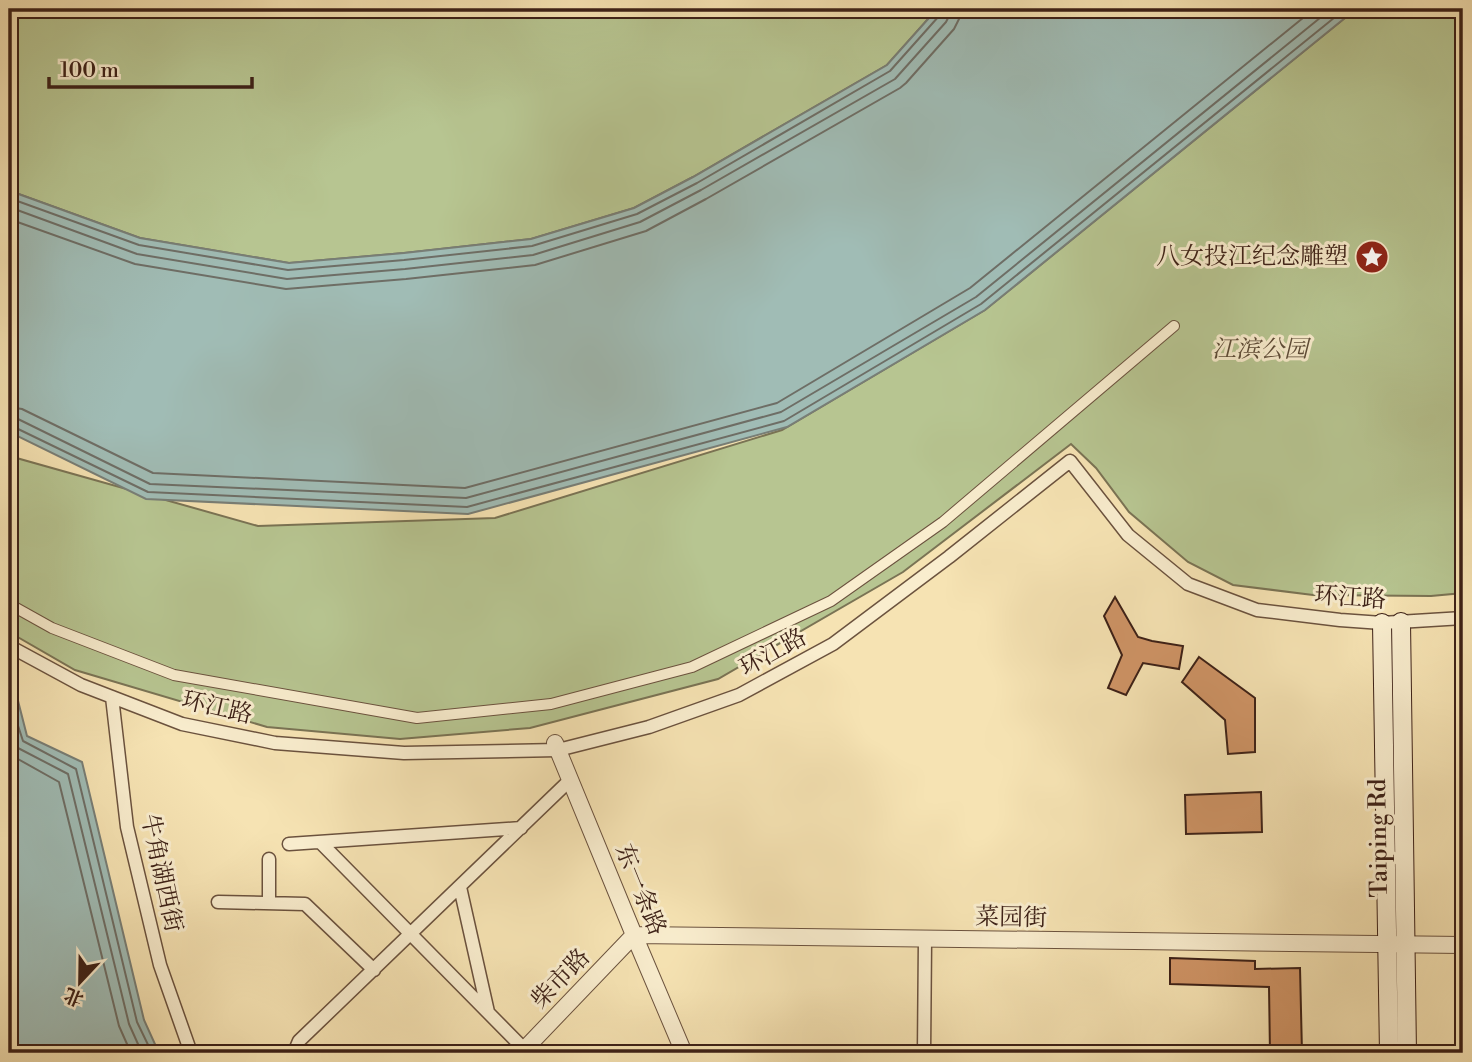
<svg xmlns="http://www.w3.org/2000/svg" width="1472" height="1062" font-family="'Libre Bodoni','Noto Serif SC',serif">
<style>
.green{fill:#b7c591;stroke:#7a7354;stroke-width:2}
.water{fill:#a0bcb5;stroke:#787e76;stroke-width:2}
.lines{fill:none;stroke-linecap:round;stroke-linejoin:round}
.shore{stroke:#6e6e66;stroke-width:2}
.building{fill:#cf9466;stroke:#3d2117;stroke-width:2}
.pedestrian-casing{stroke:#6b523e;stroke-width:12}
.minor-casing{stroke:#6b523e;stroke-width:15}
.tertiary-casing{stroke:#6b523e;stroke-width:18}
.secondary-casing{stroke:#3d2117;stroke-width:20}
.pedestrian{stroke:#f9edce;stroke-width:10}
.minor{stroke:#f9edce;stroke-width:12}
.tertiary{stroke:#f9edce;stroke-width:16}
.secondary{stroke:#f9edce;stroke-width:18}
.labels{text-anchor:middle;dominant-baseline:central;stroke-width:6;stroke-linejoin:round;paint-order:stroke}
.poi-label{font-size:24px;fill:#3d2117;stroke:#f9edce;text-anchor:end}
.park-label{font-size:24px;font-style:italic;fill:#5c4a36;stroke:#f9edce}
.street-label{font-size:24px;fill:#3d2117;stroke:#f9edce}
</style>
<rect width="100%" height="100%" fill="#f6e3b3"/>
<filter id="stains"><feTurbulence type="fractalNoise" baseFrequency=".00286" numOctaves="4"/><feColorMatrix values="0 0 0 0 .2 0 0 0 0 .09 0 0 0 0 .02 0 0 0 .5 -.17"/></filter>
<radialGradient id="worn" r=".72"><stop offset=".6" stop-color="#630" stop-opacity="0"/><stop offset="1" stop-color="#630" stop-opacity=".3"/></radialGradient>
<path class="green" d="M9,9H937L887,65L693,177L634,208L531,239L404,253L289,263L140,238L13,192L9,189Z
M1356,9H1463V593L1431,596L1313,595L1233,585L1188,562L1129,512L1096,468L1071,444L903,572L718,679L530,728L400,739L267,727L75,670L9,632V454L13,457L258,526L495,518L782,430L985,310Z"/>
<path class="water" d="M937,9H1356L985,310L787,427L468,514L146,499L9,432V189L13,192L140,238L289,263L404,253L531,239L634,208L693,177L887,65Z
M9,690L16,693L27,736L82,762L144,1020L159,1053H9Z"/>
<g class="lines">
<path class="shore" d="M9,198L139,245L288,270L404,260L532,246L637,214L697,183L890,71L939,16L941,9
M9,207L137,254L287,279L405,269L533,255L640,222L701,190L895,79L946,22L949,16L950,9
M9,219L135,264L286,289L406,279L535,265L646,231L706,199L900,88L906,83L954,29L959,19L961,9
M9,407L22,409L153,473L465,488L777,403L970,288L1314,9
M9,418L18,419L150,484L466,498L781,412L976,297L1331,9
M9,427H14L148,492L467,507L784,421L981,304L1345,9
M9,698L23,741L76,769L137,1022L152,1053
M9,727L13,741L18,748L68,774L129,1024L142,1053
M9,754L59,782L119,1026L131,1053"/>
</g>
<path class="building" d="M1115,597L1138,637L1152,641L1183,646L1179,669L1143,663L1126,695L1108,688L1122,655L1104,616Z
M1199,657L1255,698V752L1228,754L1225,720L1182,682Z
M1261,792L1262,832L1186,834L1185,795Z
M1170,958L1255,961V969L1300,968L1302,1053H1270L1269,987L1170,984Z"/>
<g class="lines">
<defs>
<path id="pedestrian" d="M9,604L52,628L174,675L417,718L551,704L692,667L831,601L943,522L1174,326"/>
<path id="minor" d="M9,646L81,685L182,724L275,743L404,753L558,750L649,727L739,695L833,644L949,557L1070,461L1128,535L1188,584L1257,610L1340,620L1382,623L1463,618
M112,697L127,827L160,965L191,1053
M321,843L525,1050
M289,844L521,828
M269,859V903
M460,887L488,1012
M218,902L305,904L374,970
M294,1053L299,1041L570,780
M924,1053L925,940"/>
<path id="tertiary" d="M555,743L634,935L684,1053
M521,1053L634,935L1463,945"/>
<path id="secondary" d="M1401,622L1407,1053
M1382,623L1389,1053"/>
</defs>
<use href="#pedestrian" class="pedestrian-casing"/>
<use href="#minor" class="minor-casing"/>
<use href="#tertiary" class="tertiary-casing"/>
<use href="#secondary" class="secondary-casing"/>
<use href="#pedestrian" class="pedestrian"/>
<use href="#minor" class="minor"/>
<use href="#tertiary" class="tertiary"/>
<use href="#secondary" class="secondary"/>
</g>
<defs>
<symbol id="sight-disc" viewBox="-11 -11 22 22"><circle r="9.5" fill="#8f2418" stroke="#f9edce"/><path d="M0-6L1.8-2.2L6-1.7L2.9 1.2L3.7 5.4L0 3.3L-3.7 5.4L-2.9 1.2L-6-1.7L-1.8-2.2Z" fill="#fff"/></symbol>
</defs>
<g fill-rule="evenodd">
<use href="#sight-disc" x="1353" y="238" width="38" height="38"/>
</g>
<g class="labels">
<g class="poi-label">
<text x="1348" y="257">八女投江纪念雕塑</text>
</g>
<g class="park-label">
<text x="1260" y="350">江滨公园</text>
</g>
<g class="street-label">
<text transform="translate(1350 598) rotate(4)">环江路</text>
<text transform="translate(773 653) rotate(-29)">环江路</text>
<text transform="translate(217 708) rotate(13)">环江路</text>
<text transform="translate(1379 838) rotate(-91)">Taiping Rd</text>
<text transform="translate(161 873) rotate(78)">牛角湖西街</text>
<text transform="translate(640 890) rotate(68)">东一条路</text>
<text transform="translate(1011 918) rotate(1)">菜园街</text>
<text transform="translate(561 979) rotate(-46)">柴市路</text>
</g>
</g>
<rect width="1472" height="1062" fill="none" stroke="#f6e3b3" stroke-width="35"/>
<rect x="10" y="10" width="1451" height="1041" fill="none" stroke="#3d2117" stroke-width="3.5"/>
<rect x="18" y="18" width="1437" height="1027" fill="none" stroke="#3d2117" stroke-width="2"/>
<g transform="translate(80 982) rotate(202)" stroke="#f9edce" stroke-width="5" paint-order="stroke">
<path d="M0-5L12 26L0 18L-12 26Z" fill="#3d2117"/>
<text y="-10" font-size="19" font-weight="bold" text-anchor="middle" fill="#3d2117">北</text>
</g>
<path d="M49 77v10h203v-10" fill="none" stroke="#3d2117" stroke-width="3.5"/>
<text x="60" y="77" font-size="21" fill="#3d2117" stroke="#f9edce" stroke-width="5" paint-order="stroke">100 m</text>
<rect width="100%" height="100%" filter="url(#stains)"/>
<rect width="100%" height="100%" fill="url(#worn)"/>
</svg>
